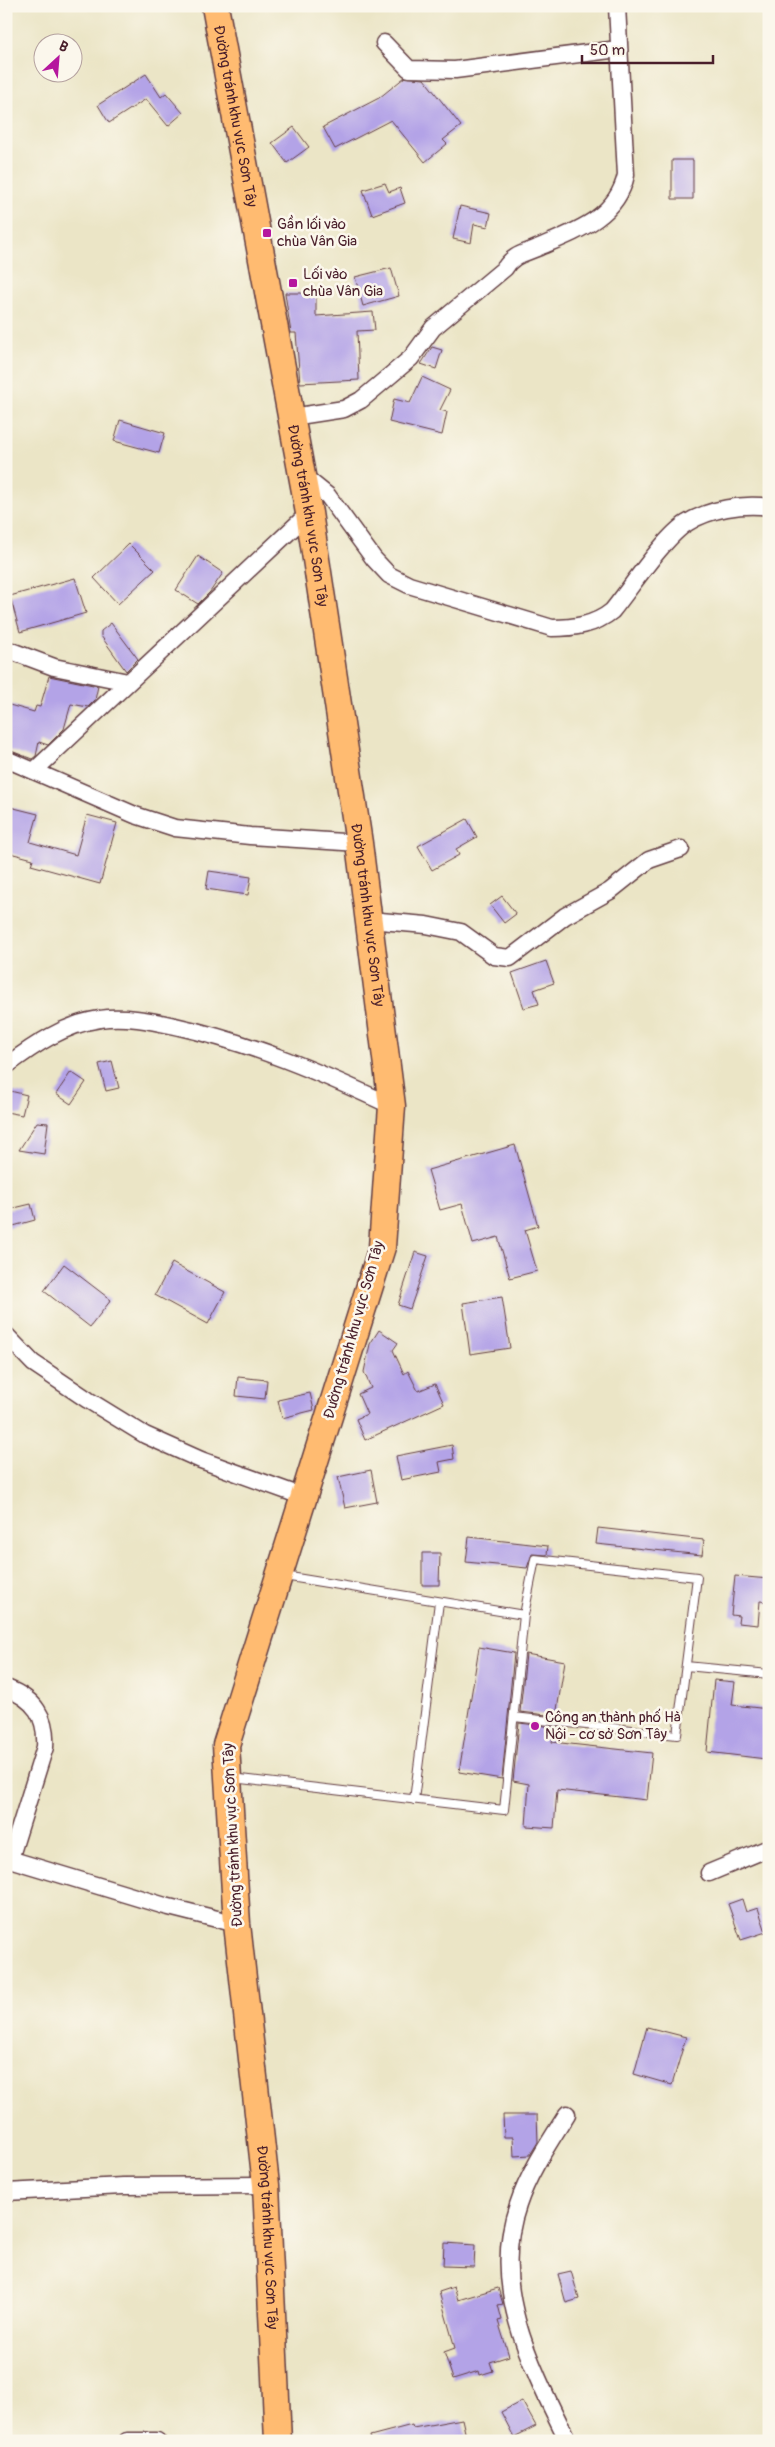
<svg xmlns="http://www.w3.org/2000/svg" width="775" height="2447" font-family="Pangolin,sans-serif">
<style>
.building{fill:#b3a3e7}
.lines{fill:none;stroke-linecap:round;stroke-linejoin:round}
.service-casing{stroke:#623d42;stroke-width:10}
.minor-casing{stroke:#623d42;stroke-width:19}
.trunk-casing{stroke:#623d42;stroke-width:29}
.service{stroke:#fff;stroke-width:8}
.minor{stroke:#fff;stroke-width:16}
.trunk{stroke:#ffbb71;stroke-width:26}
.poi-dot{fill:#b5179e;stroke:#fbf7ec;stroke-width:2}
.labels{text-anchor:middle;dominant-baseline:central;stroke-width:5;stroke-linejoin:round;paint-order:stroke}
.street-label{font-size:15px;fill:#4a1f2b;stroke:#fbf7ec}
.poi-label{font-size:15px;fill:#4a1f2b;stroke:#fbf7ec;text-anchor:start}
</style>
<rect width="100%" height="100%" fill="#fbf7ec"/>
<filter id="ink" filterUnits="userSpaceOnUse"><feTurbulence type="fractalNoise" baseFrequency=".02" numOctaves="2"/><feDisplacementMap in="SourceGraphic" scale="10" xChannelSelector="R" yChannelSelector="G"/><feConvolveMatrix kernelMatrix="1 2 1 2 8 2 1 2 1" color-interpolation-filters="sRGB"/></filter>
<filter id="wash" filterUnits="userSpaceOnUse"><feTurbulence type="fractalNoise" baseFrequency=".0096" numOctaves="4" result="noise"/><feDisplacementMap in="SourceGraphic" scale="20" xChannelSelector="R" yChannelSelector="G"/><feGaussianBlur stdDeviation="1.12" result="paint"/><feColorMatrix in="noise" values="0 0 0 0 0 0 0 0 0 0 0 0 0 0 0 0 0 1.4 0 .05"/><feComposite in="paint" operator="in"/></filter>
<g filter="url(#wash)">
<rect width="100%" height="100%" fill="#ebe5c6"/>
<g id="blocks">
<path class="building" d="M146,74L161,97L166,93L183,113L168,126L146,99L109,123L98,105Z
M405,77L424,79L461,126L443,140L447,144L425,162L391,120L335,149L323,127L379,98Z
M294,127L309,147L287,163L272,143Z
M672,160H693V199H672Z
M385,183L389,192L400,188L405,203L372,215L363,190Z
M460,206L491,213L488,227L474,224L471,243L453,239Z
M391,268L399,296L363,306L355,277Z
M285,293H316V316L373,312L375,330L357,331L359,380L300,383L296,333H291Z
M432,347L442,350L436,369L421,364Z
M422,377L450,390L440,410L447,412L442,435L389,422L394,399L410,403Z
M120,420L165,433L159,453L114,441Z
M129,544L155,570L118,604L94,578Z
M198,556L223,573L210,592L198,604L176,590Z
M75,578L86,613L20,632L10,596Z
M111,623L138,659L126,671L101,636V631Z
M49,676L98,686L95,700L88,707L71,704L64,729L48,745L39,742L36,756L32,759L6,749V704L34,712L36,706L40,707Z
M6,806L38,814L30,842L76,855L87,815L117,823L100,884L31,865L33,859L6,852Z
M467,819L477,837L456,849L459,855L432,870L418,846Z
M209,871L251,877L248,895L206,889Z
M502,896L516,914L504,923L490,905Z
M546,961L554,983L534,990L539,1004L524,1008L512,973Z
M112,1061L119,1088L106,1091L99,1064Z
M71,1072L86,1082L71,1104L56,1094Z
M6,1090L27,1095L22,1115L6,1112Z
M37,1122L48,1123L44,1154L19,1150Z
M515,1145L538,1226L525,1230L537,1271L510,1278L498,1237L473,1244L462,1204L440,1210L428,1170Z
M31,1204L35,1220L6,1228V1210Z
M415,1252L428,1256L410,1309L398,1305Z
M172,1263L225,1292L208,1324L155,1295Z
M64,1264L111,1300L90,1327L44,1291Z
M502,1297L510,1348L470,1354L463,1303Z
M379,1330L398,1343L393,1350L404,1374L408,1371L418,1391L435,1384L444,1404L365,1440L356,1419L367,1414L358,1394L371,1388L364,1372L370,1344Z
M238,1377L267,1380L265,1399L236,1396Z
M310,1393L314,1410L282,1418L278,1400Z
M452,1445L454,1459L439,1462L441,1472L401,1480L396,1456Z
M371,1470L377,1502L345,1508L338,1477Z
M598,1528L704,1540L702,1555L596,1544Z
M469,1537L548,1546L547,1555L532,1554L527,1568L466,1562Z
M422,1553H440L439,1585H422Z
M735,1576L769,1579V1602L760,1601L758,1625L738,1623L739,1616L731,1615Z
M479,1647L514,1653L502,1779L459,1772Z
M526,1654L565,1661L556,1716L520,1712Z
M714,1680L735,1682L732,1705L769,1709L766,1759L707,1752Z
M519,1723L554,1727L552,1742L652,1753L647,1800L557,1790L554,1828L526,1826L529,1784L513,1781Z
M742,1899L746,1912L758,1908L766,1932L741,1940L728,1904Z
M647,2027L686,2037L672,2085L634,2074Z
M503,2115H537L538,2142L530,2155L514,2156L513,2137H504Z
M444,2243L475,2245L474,2267L443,2266Z
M571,2271L579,2299L566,2303L558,2274Z
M454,2287L458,2300L498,2288L503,2304L498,2305L502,2320L498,2321L509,2356L490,2362L493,2371L480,2375L479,2371L453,2379L444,2352L455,2348L439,2292Z
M522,2401L536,2426L514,2437L501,2412Z
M462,2419L467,2441H371L370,2436L412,2425L413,2428Z"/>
</g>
</g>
<g filter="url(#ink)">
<use href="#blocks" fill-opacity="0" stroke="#623d42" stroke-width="1"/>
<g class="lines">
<defs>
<path id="service" d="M284,1576L524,1615
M686,1666L769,1674
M232,1778L504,1810L524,1615L535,1559L697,1577L677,1735L514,1717
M414,1800L439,1602"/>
<path id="minor" d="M384,43L409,69L455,70L618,49
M292,417L344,409L361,400L411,358L433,328L505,268C513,255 523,254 537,248C574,232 617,218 626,175L617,6
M302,475L328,496L374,559L389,575L409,585L552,628C574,628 595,625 612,611C630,589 665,536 687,523C709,509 743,503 769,507
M6,649L54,667L128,682
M6,759L135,815L175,828L250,836L359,843
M34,771L309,513
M369,920L426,925L461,932L494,956L510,958L565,916L610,891L649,860L681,849
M6,1066C34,1045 65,1024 100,1019C124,1015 152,1021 175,1026C252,1043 322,1073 392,1106
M6,1335L33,1363L88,1400L145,1435L201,1460L304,1497
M6,1688C35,1699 47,1717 45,1747L10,1859
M6,1858L165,1906L237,1924
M709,1873L769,1848
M567,2114C549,2143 529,2172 518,2205C489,2287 532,2368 568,2441
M6,2192L123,2186L266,2185
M127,2441H157"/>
<g id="trunk">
<path id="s1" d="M215,6L309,513L359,843L392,1106L382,1247L226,1745L237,1924L266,2185L278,2441"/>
</g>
</defs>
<use href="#service" class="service-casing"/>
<use href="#minor" class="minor-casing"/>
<use href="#trunk" class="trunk-casing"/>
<use href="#service" class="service"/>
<use href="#minor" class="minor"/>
<use href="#trunk" class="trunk"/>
</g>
</g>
<g class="poi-dot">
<rect x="262" y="228" width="10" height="10" rx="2.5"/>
<rect x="288" y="278" width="10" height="10" rx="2.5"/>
<circle cx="535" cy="1726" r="5"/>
</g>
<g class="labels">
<g class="street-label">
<text stroke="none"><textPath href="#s1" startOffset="112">Đường tránh khu vực Sơn Tây</textPath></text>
<text stroke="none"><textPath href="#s1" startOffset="518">Đường tránh khu vực Sơn Tây</textPath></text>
<text stroke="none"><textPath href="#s1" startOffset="922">Đường tránh khu vực Sơn Tây</textPath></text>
<text transform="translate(354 1330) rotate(-74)">Đường tránh khu vực Sơn Tây</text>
<text transform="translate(233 1835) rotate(-93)">Đường tránh khu vực Sơn Tây</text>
<text stroke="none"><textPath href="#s1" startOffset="2272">Đường tránh khu vực Sơn Tây</textPath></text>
</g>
<g class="poi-label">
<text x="277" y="224">Gần lối vào<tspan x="277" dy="17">chùa Vân Gia</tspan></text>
<text x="303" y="274">Lối vào<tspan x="303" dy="17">chùa Vân Gia</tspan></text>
<text x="545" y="1717">Công an thành phố Hà<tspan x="545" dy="17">Nội - cơ sở Sơn Tây</tspan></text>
</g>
</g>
<rect width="775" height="2447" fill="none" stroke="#fbf7ec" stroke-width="25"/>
<g transform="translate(58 58) rotate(26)"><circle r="24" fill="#fbf7ec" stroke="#b4a19f"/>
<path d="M0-4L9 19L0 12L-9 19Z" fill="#b5179e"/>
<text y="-8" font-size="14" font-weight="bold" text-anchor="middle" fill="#4a1f2b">B</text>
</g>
<path d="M582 55v8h131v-8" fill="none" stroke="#4a1f2b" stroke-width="2.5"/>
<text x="590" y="55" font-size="15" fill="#4a1f2b" stroke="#fbf7ec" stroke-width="4" paint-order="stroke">50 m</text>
</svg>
